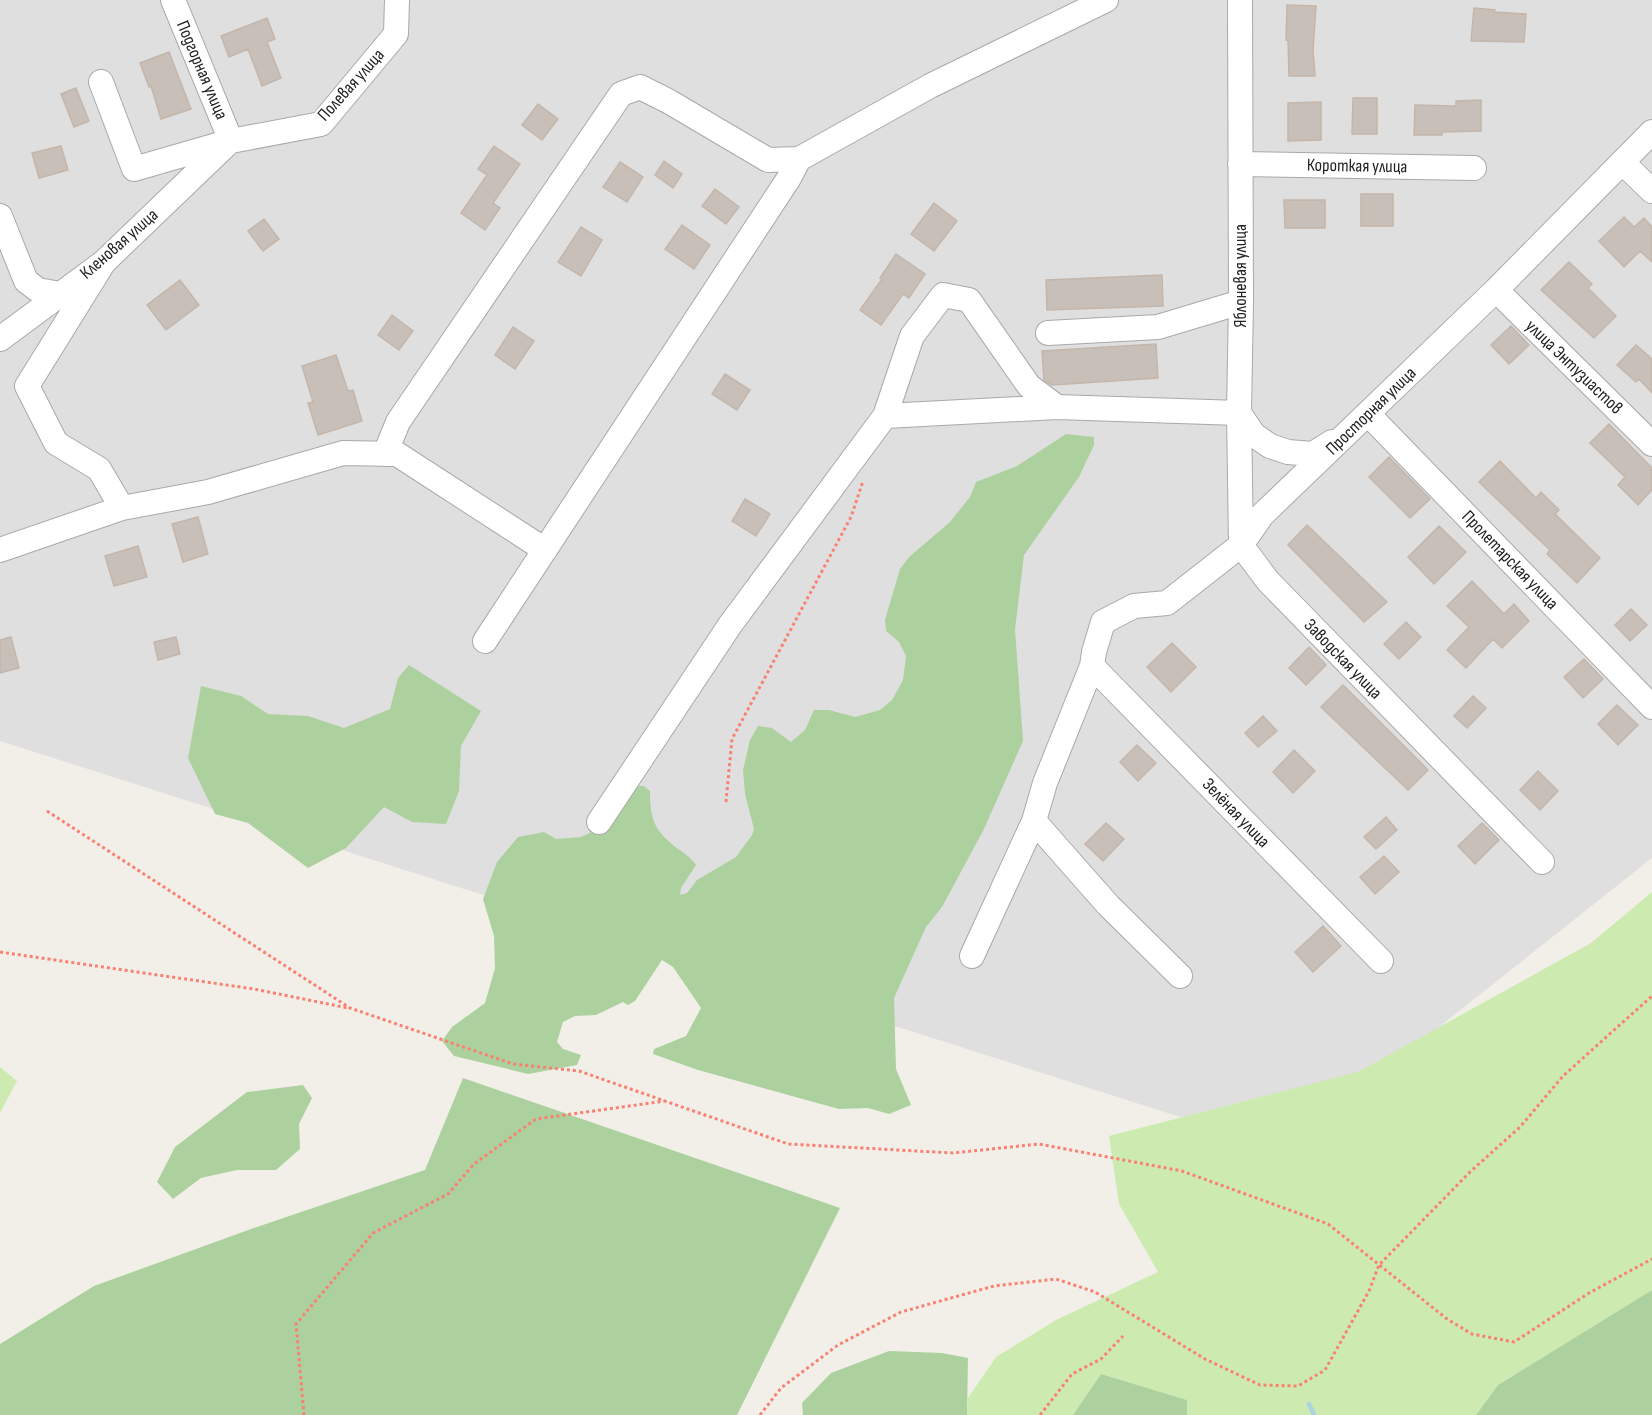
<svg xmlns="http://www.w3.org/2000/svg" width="1652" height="1415" font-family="'Sofia Sans Condensed',sans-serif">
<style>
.residential{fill:#e0dfdf}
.grass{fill:#cdebb0}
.forest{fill:#add19e}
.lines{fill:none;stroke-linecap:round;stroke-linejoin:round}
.stream{stroke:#aad3df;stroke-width:4.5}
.building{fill:#c7bfb8;stroke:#c4b6ab;stroke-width:1.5}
.minor-casing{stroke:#a9a9a9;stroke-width:26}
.path{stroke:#fa8072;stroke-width:3;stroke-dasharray:3 3;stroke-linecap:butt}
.minor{stroke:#fff;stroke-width:24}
.labels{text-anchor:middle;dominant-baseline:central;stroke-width:4.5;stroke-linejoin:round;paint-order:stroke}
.street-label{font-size:18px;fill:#222;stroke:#fff}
</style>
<rect width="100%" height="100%" fill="#f2efe9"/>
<path class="residential" d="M0,0H1652V858L1284,1150L0,741Z"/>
<path class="grass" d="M1652,892V1290L1498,1385L1476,1415H1187V1400L1101,1374L1073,1415H967L968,1398L996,1357L1056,1320L1158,1272L1119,1204L1109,1136L1358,1072L1591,943Z
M0,1067L17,1081L0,1113Z"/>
<path class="forest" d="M1066,434L1094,437V445L1079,477L1024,555L1015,629L1023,741L984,829L942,907L926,927L894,998L896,1069L911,1105L889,1114L868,1108L839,1109L698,1070L653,1054L654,1049L686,1036L701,1008L673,967L662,960L635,1001L628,1005L623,1002L596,1015L575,1016L563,1022L557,1042L563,1049L581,1055L577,1065L528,1074L454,1056L442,1041L452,1027L485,1003L495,968L494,936L483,899L497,862L518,837L544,832L556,839L581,837L598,829L637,786H644L650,791C650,821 655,831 678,849C686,854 691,858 696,865L681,888L680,895L687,893L697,880L736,857L752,835L754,829L745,794L743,770L750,740L758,726L772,728L791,742L805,730L814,710H829L855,717L880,710L892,700L903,680L906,656L899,642L886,631L885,620L900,569L909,557L950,522L970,497L976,482L1017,466Z
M409,665L481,711L461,746L459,791L446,824L412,822L384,807L346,848L308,868L248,823L215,814L188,758L201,686L241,696L268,714L308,716L344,728L390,709L398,678Z
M463,1078L840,1208L737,1415H0V1344L94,1286L251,1229L425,1170Z
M303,1085L312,1098L299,1124L300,1149L276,1170H237L201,1178L173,1199L157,1182L175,1147L247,1092Z
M1652,1290V1415H1476L1498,1385Z
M889,1351L942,1353L968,1358L967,1415H803L802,1403L831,1373Z
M1101,1374L1187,1400V1415H1073Z"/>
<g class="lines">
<path class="stream" d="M1309,1404L1314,1415"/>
</g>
<path class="building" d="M1287,5L1316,6L1313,50L1315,76H1289L1288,40H1286Z
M1474,8L1495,10L1494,12L1526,14L1524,42L1471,41Z
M267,18L275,39L267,42L281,78L262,86L248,49L229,57L221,36Z
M169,52L191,109L161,119L151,86L149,87L140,63Z
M76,88L89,121L74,127L61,94Z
M1353,98H1377V134H1352Z
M1481,100V131L1442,132V135H1414L1415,105L1456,106V101Z
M1321,102V140L1288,141V103Z
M538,104L558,119L542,140L522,125Z
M61,146L68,170L39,178L32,153Z
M494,146L520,164L493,203L500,208L485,230L461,213L487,175L478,169Z
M664,161L682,174L673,188L655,175Z
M620,162L643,177L627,202L603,187Z
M715,189L739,207L726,224L702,206Z
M1361,194H1393V226H1361Z
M1284,200H1325V228H1285Z
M934,203L957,221L934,251L911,234Z
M1624,217L1634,227L1644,218L1652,227V262L1640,251L1624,267L1599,241Z
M264,219L279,239L263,251L248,231Z
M682,225L710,245L694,269L665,249Z
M581,227L602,240L581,276L558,262Z
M896,254L925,274L909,298L903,294L881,325L860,310L882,279L880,278Z
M1569,262L1592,284L1588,288L1616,316L1594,338L1541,290Z
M1162,275L1163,306L1047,310L1046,280Z
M180,280L199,305L166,330L147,305Z
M392,315L413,331L399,350L378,335Z
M1511,326L1529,345L1509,364L1491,345Z
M513,327L534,341L515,369L495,355Z
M1156,344L1158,378L1052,385L1044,380L1042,351Z
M1636,345L1652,359V393L1639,379L1636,382L1617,365Z
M336,355L348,391L353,390L362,421L318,435L308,403L313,402L302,366Z
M725,374L750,390L737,410L712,394Z
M1609,424L1652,468V490L1638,505L1618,485L1625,477L1590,443Z
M1389,457L1430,499L1410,518L1369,477Z
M1500,461L1536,498L1541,492L1559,510L1555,514L1600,558L1577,583L1547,554L1550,550L1479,482Z
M745,499L770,514L756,536L732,521Z
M198,517L208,554L183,562L172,524Z
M1307,525L1387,602L1364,622L1288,545Z
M1439,526L1466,552L1434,584L1408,557Z
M138,546L147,577L114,586L105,556Z
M1472,581L1504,614L1514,604L1529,621L1502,648L1493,639L1466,668L1447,650L1469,627L1447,606Z
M1631,609L1647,625L1630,641L1615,625Z
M1406,622L1421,637L1399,659L1384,644Z
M11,637L19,668L0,673V640Z
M176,637L180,654L158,660L154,642Z
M1172,643L1196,667L1171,692L1147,667Z
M1309,647L1326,665L1306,685L1289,668Z
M1584,659L1603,679L1583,698L1564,677Z
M1343,685L1428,770L1408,790L1321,707Z
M1473,696L1486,708L1467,728L1454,716Z
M1617,705L1638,725L1618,745L1598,724Z
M1263,716L1277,731L1258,747L1245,733Z
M1137,745L1156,763L1138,781L1120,762Z
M1294,750L1315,771L1293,793L1273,772Z
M1538,771L1558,791L1540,810L1520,790Z
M1386,817L1397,830L1376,849L1364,837Z
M1106,823L1124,839L1103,861L1085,844Z
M1482,823L1499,840L1475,864L1458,846Z
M1384,856L1399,872L1375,894L1360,877Z
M1323,926L1341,946L1313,972L1295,952Z"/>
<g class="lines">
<defs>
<path id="minor" d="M173,0L231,141
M1240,0L1241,302L1239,413L1254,435L1270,446L1288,452L1313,454L1332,442
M101,82L134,169L231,141L321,124L396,34L397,0
M1622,162L1652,191
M1240,164L1474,168
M0,216L26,281L38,290L60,294
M104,262L27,386L56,443L99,469L122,508
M1496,290L1652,444
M1048,333L1158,327L1241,302
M0,339L104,262L227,144
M1368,414L1652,707
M885,416L1057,407
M385,454L398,422L621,94L640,87L668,101L768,160L799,159L930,86L1106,0
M0,550L122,508L208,492L343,453L397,454L545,550
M485,641L789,178L799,159
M1092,666L1381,961
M599,822L730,625L885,416L912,336L943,295L969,300L1029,386L1057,407L1239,413L1241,545L1268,581L1542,862
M972,956L1034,821
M1180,976L1108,905L1034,821L1045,783L1092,666L1094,652L1103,622L1134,606L1167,603L1241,545L1262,515L1496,290L1652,132"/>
</defs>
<use href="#minor" class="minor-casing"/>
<path class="path" d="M726,802L732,739L851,517L863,481
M47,811L350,1008L513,1064L579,1071L788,1144L953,1153L1039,1144L1182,1171L1328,1224L1447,1319L1472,1334L1514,1342L1589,1293L1652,1259
M0,952L254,989L348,1008
M304,1415L296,1324L373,1233L448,1194L474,1164L536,1119L665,1101
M760,1415L781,1388L838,1345L901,1312L994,1286L1056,1279L1095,1292L1205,1359L1260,1385L1298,1386L1325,1370L1369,1291L1379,1265L1470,1172L1520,1127L1563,1076L1652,996
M1040,1415L1072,1374L1101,1359L1123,1336"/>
<use href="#minor" class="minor"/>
</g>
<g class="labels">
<g class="street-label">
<text transform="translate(202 70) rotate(67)">Подгорная улица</text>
<text transform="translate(351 85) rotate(-48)">Полевая улица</text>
<text transform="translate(1357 166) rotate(1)">Короткая улица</text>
<text transform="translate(119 244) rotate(-41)">Кленовая улица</text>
<text transform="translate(1240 276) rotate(-90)">Яблоневая улица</text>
<text transform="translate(1574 367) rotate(44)">улица Энтузиастов</text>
<text transform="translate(1371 411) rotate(-44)">Просторная улица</text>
<text transform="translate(1510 560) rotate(46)">Пролетарская улица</text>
<text transform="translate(1343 659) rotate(46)">Заводская улица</text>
<text transform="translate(1236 813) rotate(46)">Зелёная улица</text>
</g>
</g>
</svg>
